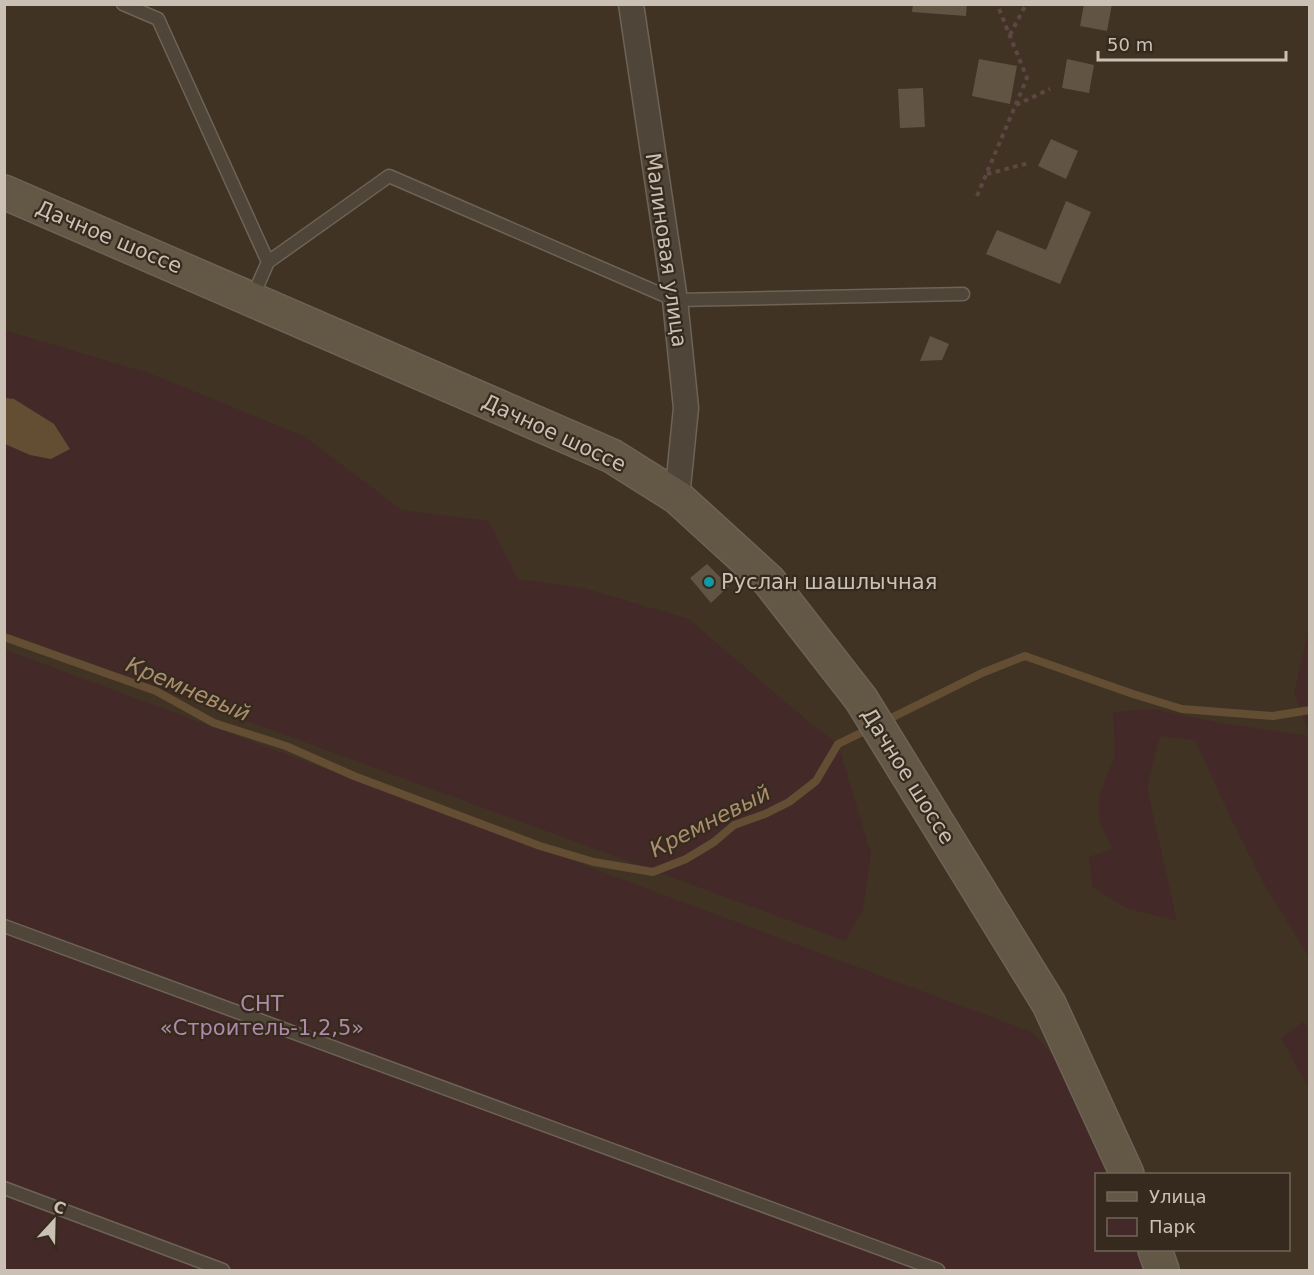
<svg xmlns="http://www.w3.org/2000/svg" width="1314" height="1275" font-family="'DejaVu Sans',sans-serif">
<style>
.green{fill:#432a28}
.water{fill:#634e34}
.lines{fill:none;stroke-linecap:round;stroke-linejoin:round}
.stream{stroke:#634e34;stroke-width:8}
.building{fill:#625443}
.lane-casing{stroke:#6d6356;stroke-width:15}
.street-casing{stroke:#6d6356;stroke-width:27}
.secondary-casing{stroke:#6d6356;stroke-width:36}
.path{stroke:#5d4644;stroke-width:4;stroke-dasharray:4.5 4.5;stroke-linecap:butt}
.lane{stroke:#4f4538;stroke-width:12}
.street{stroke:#4f4538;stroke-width:24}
.secondary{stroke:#635746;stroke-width:33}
.culture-dot{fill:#0f9aa8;stroke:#352a1d;stroke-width:2}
.labels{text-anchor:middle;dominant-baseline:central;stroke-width:4.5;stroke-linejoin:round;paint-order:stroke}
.street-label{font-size:21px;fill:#cac1b4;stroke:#352a1d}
.poi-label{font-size:21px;fill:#cac1b4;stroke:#352a1d;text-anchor:start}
.park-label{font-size:21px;fill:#b089a8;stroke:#352a1d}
.water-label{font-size:22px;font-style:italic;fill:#aa8e6d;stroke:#352a1d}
</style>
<rect width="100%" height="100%" fill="#403324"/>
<path class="green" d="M4,330L149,373L304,436L402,510L489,521L518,579L584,588L689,619L809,722L838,744L871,853L863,911L845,941L5,632Z
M1309,627V734L1294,693Z
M4,649L1032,1032L1073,1079L1112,1174H1096V1250H1143L1151,1270H5Z
M1154,709L1215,722L1309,736V957L1266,888L1233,823L1195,740L1160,736L1147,787L1177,921L1126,908L1092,887L1089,857L1112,849L1099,820V796L1115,756L1113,712Z
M1303,1022L1309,1029V1085L1304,1080L1281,1038Z"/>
<path class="water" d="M5,398L14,399L54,424L70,449L51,459L30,455L5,444Z"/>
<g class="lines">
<path class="stream" d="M4,637L156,691L214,723L286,746L354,776L540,846L594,862L653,872L686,859L714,842L734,825L765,814L789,802L816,781L838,744L869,729
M883,722L982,673L1025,656L1133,694L1182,709L1273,716L1310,710"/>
</g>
<path class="building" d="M913,4H967L966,16L912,12Z
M1084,4H1112L1107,31L1080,26Z
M979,59L1017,66L1010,104L972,96Z
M1067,59L1094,65L1089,93L1062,88Z
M923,88L925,127L900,128L898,89Z
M1051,139L1078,151L1066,179L1038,166Z
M1066,201L1091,212L1060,284L986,254L997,230L1046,250Z
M930,336L949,344L942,360L920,361Z
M707,564L729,586L711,603L690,578Z"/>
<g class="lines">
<defs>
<path id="lane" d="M123,4L158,19L268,262
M252,298L268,262L389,176L675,300L963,294
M4,926L938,1270
M4,1188L223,1270"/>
<path id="street" d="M631,4L675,300L686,408L677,497"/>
<path id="secondary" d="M4,192L612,456L677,497L769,581L861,699L1049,1004L1127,1174
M1155,1250L1162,1270"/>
</defs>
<use href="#lane" class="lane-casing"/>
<use href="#street" class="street-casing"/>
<use href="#secondary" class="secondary-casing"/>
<path class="path" d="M1010,35L1026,4
M1016,105L1050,89
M987,174L1029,163
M977,196L1027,78L997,4"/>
<use href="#lane" class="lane"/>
<use href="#street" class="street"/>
<use href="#secondary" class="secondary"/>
</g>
<circle class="culture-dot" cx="709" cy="582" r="6"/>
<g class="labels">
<g class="street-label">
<text transform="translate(109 237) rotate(23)">Дачное шоссе</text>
<text transform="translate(666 250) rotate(82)">Малиновая улица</text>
<text transform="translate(554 433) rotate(25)">Дачное шоссе</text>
<text transform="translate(908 776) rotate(58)">Дачное шоссе</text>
</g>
<g class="poi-label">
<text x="721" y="582">Руслан шашлычная</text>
</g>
<g class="park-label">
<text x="262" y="1004">СНТ<tspan x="262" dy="24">«Строитель-1,2,5»</tspan></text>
</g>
<g class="water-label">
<text transform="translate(188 689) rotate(23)">Кремневый</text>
<text transform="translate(710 821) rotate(-27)">Кремневый</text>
</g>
</g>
<rect width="1314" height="1275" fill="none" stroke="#cac1b4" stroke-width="12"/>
<rect x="1095" y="1173" width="195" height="78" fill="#352a1d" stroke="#716659" stroke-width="1.5"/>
<rect x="1107" y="1192" width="30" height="9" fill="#635746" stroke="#716659" stroke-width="1.5"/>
<text x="1149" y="1203" font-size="18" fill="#cac1b4">Улица</text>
<rect x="1107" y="1218" width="30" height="18" fill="#432a28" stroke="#716659" stroke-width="1.5"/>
<text x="1149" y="1233" font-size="18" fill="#cac1b4">Парк</text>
<g transform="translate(54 1221) rotate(22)" stroke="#352a1d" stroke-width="4.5" paint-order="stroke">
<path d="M0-4.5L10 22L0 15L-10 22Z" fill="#cac1b4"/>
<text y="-9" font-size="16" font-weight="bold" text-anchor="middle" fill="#cac1b4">С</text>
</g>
<path d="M1098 51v9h188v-9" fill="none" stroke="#cac1b4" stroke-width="3"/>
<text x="1107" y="51" font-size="18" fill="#cac1b4" stroke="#352a1d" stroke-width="4.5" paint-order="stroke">50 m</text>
</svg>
